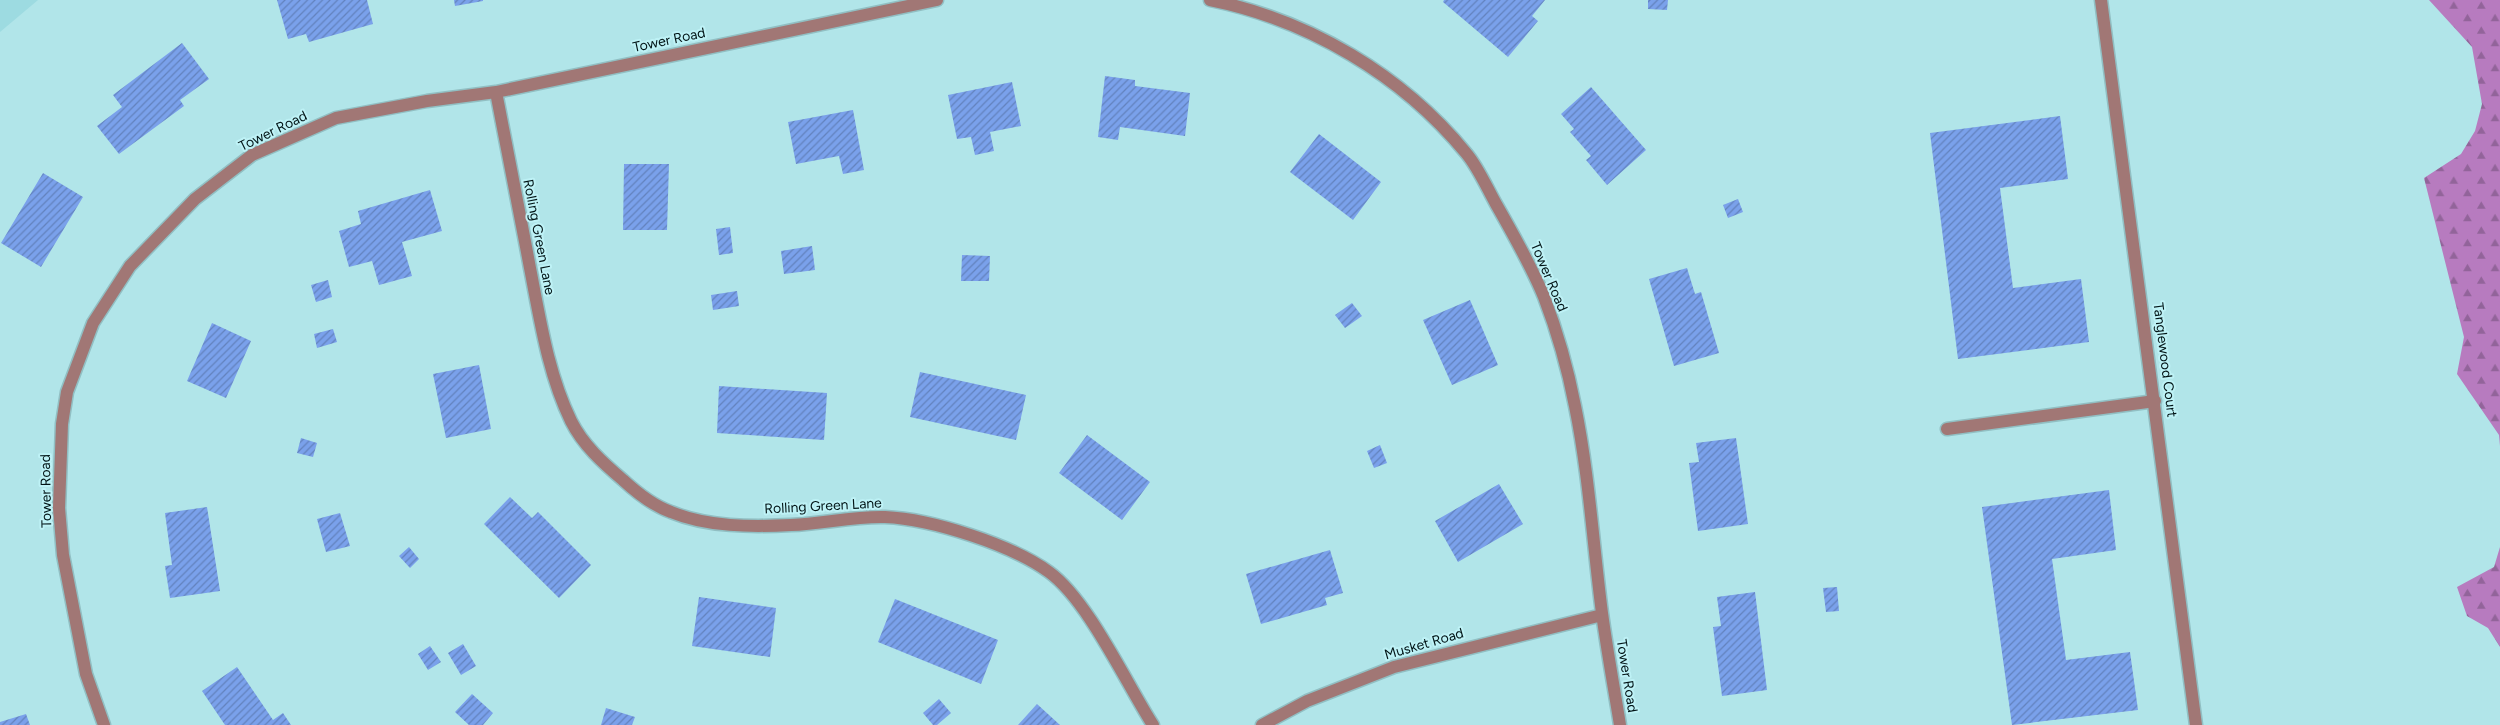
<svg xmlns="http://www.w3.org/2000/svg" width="2500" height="725" font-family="Figtree,sans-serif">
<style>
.built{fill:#9ddbe1}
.forest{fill:url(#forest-firs)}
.building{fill:url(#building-hatch)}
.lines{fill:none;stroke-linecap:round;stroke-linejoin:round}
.service-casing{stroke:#91bfc3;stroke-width:15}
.minor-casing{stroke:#91bfc3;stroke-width:15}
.service{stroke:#a17775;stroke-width:12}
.minor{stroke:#a17775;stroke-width:12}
.labels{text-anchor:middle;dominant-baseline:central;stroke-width:4;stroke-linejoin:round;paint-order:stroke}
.street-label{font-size:14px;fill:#011315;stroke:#bef2f6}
</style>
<defs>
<pattern id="forest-firs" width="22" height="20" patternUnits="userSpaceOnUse" patternTransform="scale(1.25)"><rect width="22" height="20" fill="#b77bbf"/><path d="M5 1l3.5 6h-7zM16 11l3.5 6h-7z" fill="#92649a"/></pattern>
<pattern id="building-hatch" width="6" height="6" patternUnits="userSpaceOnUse" patternTransform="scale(1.25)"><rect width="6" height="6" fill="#7aa1eb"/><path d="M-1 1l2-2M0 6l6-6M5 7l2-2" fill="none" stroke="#6282bd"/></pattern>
</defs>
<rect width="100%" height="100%" fill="#b1e5e9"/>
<path class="built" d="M0,0H38L0,32Z"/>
<path class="forest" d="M2429,0H2500V446L2499,435L2457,374L2464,337L2424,178L2461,154L2475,131L2482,104L2472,47Z
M2500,547V647L2488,628L2467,616L2457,587L2494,567Z"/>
<path class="building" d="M277,0H367L373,24L309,42L306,34L288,39Z
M454,0H483V1L455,6Z
M1444,0H1545L1532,16L1538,21L1508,57L1443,2Z
M1648,0H1668L1667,10L1648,9Z
M182,43L209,79L180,100L184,106L119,154L97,126L122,107L113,95Z
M1105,76L1135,80V86L1190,93L1185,136L1120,127L1118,140L1098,137Z
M1012,82L1021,126L990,132L994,151L975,155L971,137L957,139L948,95Z
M1591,87L1646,150L1607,185L1586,160L1591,156L1570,132L1574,129L1561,114Z
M853,110L864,170L843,174L839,156L796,164L788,122Z
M2060,116L2068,179L2000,188L2013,288L2081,279L2089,342L1958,359L1930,133Z
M1319,134L1381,182L1353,220L1290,172Z
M624,164H669L667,230H623Z
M43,173L83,197L41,267L1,243Z
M430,190L442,231L402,242L412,276L379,285L372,261L349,267L339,231L361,224L358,211Z
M1738,199L1743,212L1728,218L1723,205Z
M730,227L733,253L719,255L716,229Z
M812,246L815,270L784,274L781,251Z
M962,255L990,256L989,281H961Z
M1687,268L1695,294L1701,292L1719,353L1674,366L1649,279Z
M328,280L332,297L316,302L311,285Z
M737,291L739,306L713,310L711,295Z
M1470,300L1498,365L1452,385L1423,320Z
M1352,303L1362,316L1345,328L1335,315Z
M212,323L251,341L226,398L187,381Z
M333,329L337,342L317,348L314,334Z
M479,365L491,429L446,438L433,374Z
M920,372L1026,395L1016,440L910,417Z
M719,386L827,393L824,440L717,433Z
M1087,435L1150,482L1122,520L1059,473Z
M301,438L317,443L313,457L297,453Z
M1736,438L1748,524L1698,531L1689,463L1699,462L1696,443Z
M1380,445L1387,463L1374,468L1367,451Z
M1499,484L1523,524L1458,562L1435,521Z
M2109,490L2116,550L2052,559L2066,660L2130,652L2138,710L2012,725L1982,507Z
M510,497L532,518L538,512L591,565L559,598L484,524Z
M207,507L220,591L170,598L165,566L172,565L165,513Z
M340,513L350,546L326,552L317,519Z
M409,547L419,559L410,568L399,556Z
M1330,550L1343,593L1325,598L1327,605L1261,624L1246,574Z
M1837,587L1839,611L1826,612L1823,588Z
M1755,592L1767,690L1722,696L1713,627L1721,626L1717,597Z
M699,597L776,608L770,657L692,646Z
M895,599L998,640L981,684L878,642Z
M463,644L476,666L461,675L448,653Z
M430,646L441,662L428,670L418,654Z
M237,667L273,720L283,713L291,725H225L202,691Z
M472,694L493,713L483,725H469L455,712Z
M939,699L951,713L937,725H933L923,713Z
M1037,704L1060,725H1018Z
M606,708L635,717L632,725H601Z
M26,714L30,725H0V722Z"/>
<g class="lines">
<defs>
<path id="service" d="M1947,429L2155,401"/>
<path id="minor" d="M1210,0C1309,20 1402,75 1466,153C1478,167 1487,188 1496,204C1513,234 1531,265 1544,297C1557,331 1568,370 1575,406C1589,474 1593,544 1602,613C1607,650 1614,688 1620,725
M2101,0L2196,725
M496,92C507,150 519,209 530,268C540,319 548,374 571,421C583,445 603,463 623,480C636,492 654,506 671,512C707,527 752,527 791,525C823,524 853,516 885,517C932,519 1012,545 1049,572C1088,600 1126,683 1153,725
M104,725L86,674L63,555L59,508L62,424L67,392L93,323L130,266L195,199L252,155L336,118L427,101L496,92L937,0
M1262,725L1307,701L1394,667L1602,615"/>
</defs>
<use href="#service" class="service-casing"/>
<use href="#minor" class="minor-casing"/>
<use href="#service" class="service"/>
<use href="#minor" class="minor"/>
</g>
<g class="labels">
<g class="street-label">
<text transform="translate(669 40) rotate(-12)">Tower Road</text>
<text transform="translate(273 131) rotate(-26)">Tower Road</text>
<text transform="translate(539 237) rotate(79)">Rolling Green Lane</text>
<text transform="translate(1549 277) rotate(67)">Tower Road</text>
<text transform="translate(2165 360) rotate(83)">Tanglewood Court</text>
<text transform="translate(46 491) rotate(-91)">Tower Road</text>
<text transform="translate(823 506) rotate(-3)">Rolling Green Lane</text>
<text transform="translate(1424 644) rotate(-16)">Musket Road</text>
<text transform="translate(1627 676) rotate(81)">Tower Road</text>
</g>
</g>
</svg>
